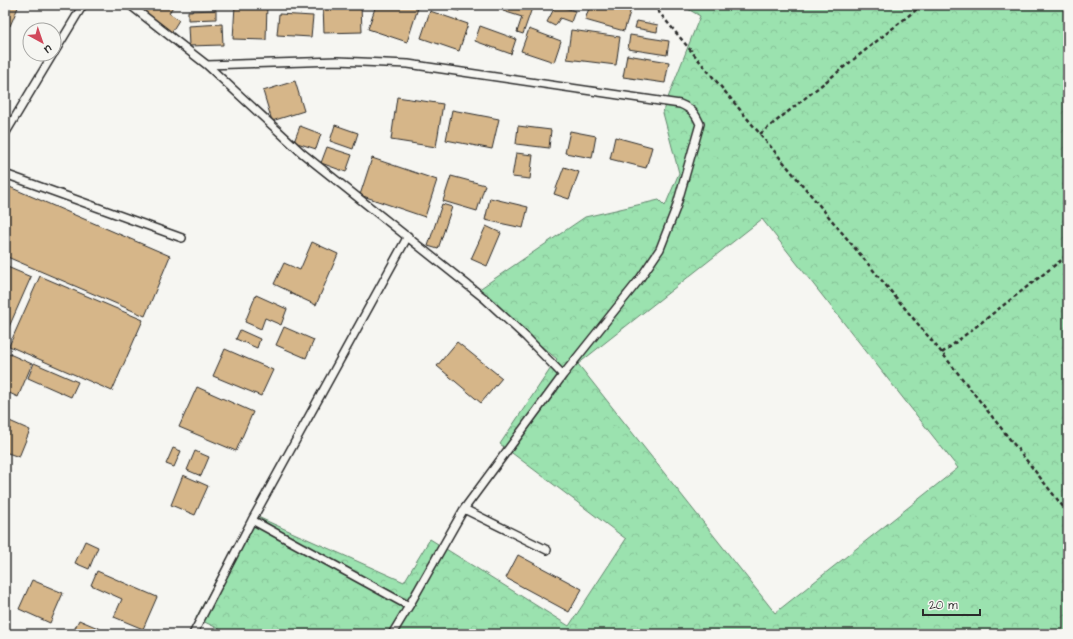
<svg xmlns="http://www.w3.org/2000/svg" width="1073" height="639" font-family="'Architects Daughter',sans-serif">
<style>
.forest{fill:url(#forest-crowns);stroke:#63866d;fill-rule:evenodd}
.building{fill:#d6b689;stroke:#2b2b2b}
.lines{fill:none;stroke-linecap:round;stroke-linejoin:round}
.lane-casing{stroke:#2b2b2b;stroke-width:10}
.path{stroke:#2b2b2b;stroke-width:2.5;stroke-dasharray:4 3;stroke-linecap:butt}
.lane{stroke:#f6f6f2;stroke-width:7}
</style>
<defs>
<pattern id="forest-crowns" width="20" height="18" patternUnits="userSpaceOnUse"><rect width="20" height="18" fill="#9be2af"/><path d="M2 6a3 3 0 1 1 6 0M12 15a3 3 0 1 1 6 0" fill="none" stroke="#86c297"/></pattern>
</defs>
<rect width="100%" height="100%" fill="#f6f6f2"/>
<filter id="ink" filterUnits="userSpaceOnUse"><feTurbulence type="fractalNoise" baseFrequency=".025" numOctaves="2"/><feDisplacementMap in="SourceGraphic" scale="8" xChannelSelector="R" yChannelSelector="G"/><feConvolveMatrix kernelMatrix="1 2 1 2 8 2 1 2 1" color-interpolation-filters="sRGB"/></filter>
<g filter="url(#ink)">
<path class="forest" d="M681,5H1068V634H230L196,618L251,514L404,582L430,539L569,626L626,539L500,444L557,359L475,292L585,217L659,200L665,206L679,173L663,113L664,108L700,16ZM762,219L958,468L775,613L578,364Z"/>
<path class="building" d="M5,5H19L10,26L5,23Z
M148,5H174L169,13L179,20L171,33L142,13Z
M235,5H267L266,40L233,39Z
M323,5H361L362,32L324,33Z
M376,5H419L407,42L368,29Z
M441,5H461L459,11Z
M505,5H525L532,8L523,34L517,32L522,17L503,11Z
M556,5L575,11L571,22L560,18L555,26L547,22Z
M590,5H616L631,9L624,31L585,20Z
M216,10V19L188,20V11Z
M430,11L468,24L459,51L421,38Z
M279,14L313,16L311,37L277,35Z
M637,21L658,25L657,32L635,28Z
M222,24L223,45L189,46L188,26Z
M480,26L516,39L511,54L475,41Z
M529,29L561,41L554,62L521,51Z
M571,30L620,37L616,65L567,59Z
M630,35L669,41L667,55L628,49Z
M627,55L669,62L665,83L623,77Z
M295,81L304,111L272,121L263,91Z
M397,97L443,104L436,147L391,140Z
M452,110L499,119L492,149L446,140Z
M335,125L358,133L353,149L330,141Z
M300,126L321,134L316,149L294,142Z
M518,126L551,130L549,148L516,144Z
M570,131L596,136L592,158L565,153Z
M615,137L652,147L646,168L610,159Z
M327,147L352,155L346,172L321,163Z
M516,153L533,155L530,179L512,177Z
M372,158L437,180L425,217L360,195Z
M564,167L579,172L569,199L554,194Z
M451,176L485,185L477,211L443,201Z
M5,185L170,256L145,316L5,256Z
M490,198L528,207L523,228L485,220Z
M442,204L452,207L438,249L428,246Z
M486,226L501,233L487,266L471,259Z
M312,242L338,254L316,305L290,293L291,292L274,284L284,263L300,270Z
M5,266L31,277L5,336Z
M40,276L143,320L112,391L9,346Z
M256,295L287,309L281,325L265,318L261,329L245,322Z
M284,327L314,340L306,358L276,345Z
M240,330L260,339L257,348L236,339Z
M457,342L502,378L481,403L437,366Z
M225,349L273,370L261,396L213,376Z
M5,352L32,364L18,397L5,391Z
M34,363L78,382L71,397L28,378Z
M197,387L253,412L236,451L179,427Z
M5,419L30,430L19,457L5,452Z
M173,448L181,451L174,467L166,464Z
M195,451L209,457L201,476L187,470Z
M183,475L208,486L195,515L171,505Z
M85,541L98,547L89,569L75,563Z
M518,555L582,589L569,612L506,578Z
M97,571L157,597L143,629L114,617L122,599L91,585Z
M32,580L63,593L50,623L19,609Z
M79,620L112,634H72Z"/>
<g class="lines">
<defs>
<path id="lane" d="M130,5L207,65L338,61L408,64L680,104C692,109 695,113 700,124L676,208L660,249L639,280L563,375L464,509L409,606L392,634
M54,53L83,5
M207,65L302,153L484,298L526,337L563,375
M5,134L53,54
M5,174L182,238
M464,509L547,550
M252,520L409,606
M193,634L252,520L408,236"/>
</defs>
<use href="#lane" class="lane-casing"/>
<path class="path" d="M653,5L942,353L1068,513
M760,134L922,5
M942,353L1068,255"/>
<use href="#lane" class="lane"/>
</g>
</g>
<rect width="1073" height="639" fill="none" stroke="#f6f6f2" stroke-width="20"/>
<rect x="10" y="10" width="1053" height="619" fill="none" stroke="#2b2b2b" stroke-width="1.5" filter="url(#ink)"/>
<g transform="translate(42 42) rotate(140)"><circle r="19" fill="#f6f6f2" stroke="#a5a5a2"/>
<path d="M0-3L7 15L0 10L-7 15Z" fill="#d1495b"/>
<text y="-6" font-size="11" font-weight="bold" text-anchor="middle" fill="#2b2b2b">U</text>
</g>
<path d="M923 609v6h57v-6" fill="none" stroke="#2b2b2b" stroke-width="2"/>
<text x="929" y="609" font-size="12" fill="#2b2b2b" stroke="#f6f6f2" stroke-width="3" paint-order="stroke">20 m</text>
</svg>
